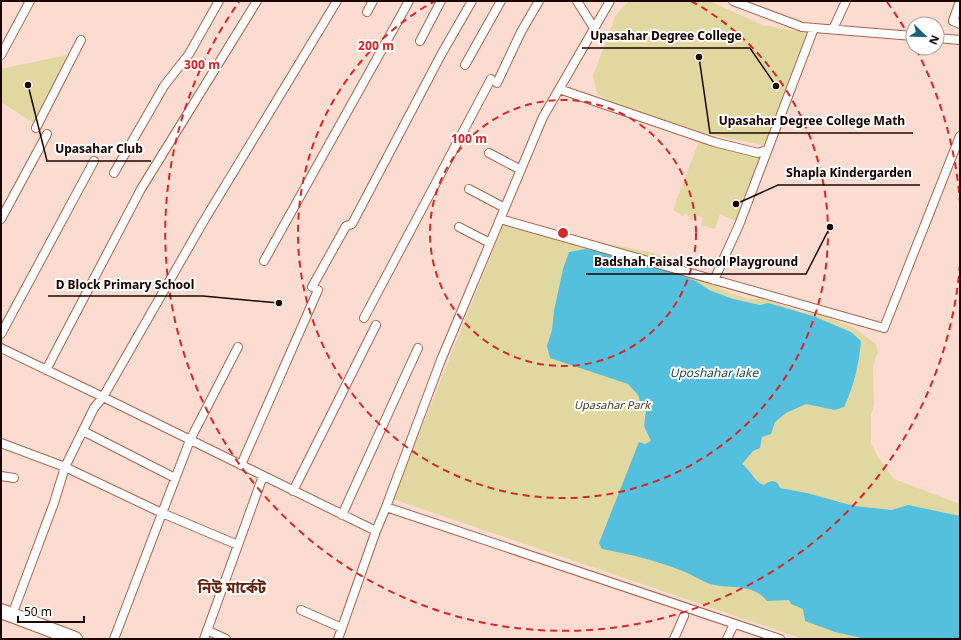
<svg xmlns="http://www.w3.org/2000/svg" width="961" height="640" font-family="Georgia,'Noto Sans Bengali',serif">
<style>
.green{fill:#e1d7a1}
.water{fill:#54c0de}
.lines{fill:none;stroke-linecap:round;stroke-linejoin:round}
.minor-casing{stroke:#a9644d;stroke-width:10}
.trunk-casing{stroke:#a9644d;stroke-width:16}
.minor{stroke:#fff;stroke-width:8}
.trunk{stroke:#fff;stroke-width:14}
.ring{fill:none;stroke:#d62828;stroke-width:2;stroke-dasharray:7 5}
.labels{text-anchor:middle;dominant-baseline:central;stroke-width:4;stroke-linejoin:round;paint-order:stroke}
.park-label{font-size:11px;font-style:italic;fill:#433c18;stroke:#fff}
.water-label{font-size:12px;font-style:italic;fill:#1a4855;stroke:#fff}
.district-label{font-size:15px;font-weight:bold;fill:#61230d;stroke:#fff}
.centre{fill:#d62828;stroke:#fff;stroke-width:2}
.ring-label{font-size:12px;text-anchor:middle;font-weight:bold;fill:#d62828;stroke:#fff;stroke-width:4;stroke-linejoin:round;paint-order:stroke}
.leader{fill:none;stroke:#1c0400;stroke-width:1.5}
.callout-dot{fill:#1c0400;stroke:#fff;stroke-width:1.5}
.callout-label{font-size:12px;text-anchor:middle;font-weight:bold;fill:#1c0400;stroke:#fff;stroke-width:4;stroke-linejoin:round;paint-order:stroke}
</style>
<rect width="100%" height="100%" fill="#fcdcd1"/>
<path class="green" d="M629,1H709L763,25L808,33L766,146L684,129L609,101L597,94L593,76L615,16Z
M71,54L35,124L1,102V69Z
M699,141L761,157L738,222L720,214L715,229L701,225L703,218L697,215L694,220L689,219L690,216L685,214L683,216L673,210Z
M506,218L608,244L651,252L690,266L723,290L749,299H767L801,312L816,313L853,327L876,344L878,352L873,366L874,405L871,415V443L878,457L894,479L960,504V639H803L393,499Z"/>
<path class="water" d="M586,249L607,252L616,260L624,259L630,264L638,267L642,265L669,270L674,273L696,281L709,290L733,299L760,305L768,303L813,316L851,332L861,341C859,364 854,386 844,407L835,410L806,404L786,413L775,422L771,434L762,437L760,448L753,451L742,464C751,470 754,482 764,485C770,480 777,479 780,488L807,493L854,506L892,510L908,505L960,516V639H866L835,632L805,621L803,609L791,604L789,600L767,601C754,583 728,589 710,584C701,581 693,575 685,572C658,561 630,554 602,549L599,543L639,442L645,444L651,441L644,426L646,411L641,404L638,395L628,384L550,358L547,346L552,330L554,311L563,269L569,252Z"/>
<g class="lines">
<defs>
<path id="minor" d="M577,1L594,28
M733,1L802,27L913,36
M960,1L953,21L960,24
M367,12L373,1
M833,29L846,1
M937,38L960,40
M420,41L441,1
M1,55L30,1
M465,65L501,1
M497,83L521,32L539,1
M559,89L714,142L758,153L767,150
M36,128L81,40
M489,153L521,170
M114,173L164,86L189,54L219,1
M469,189L505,208
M1,219L47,134
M500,219L884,328L960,136
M459,227L490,243
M264,261L409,1
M714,280L739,225L814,28
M312,287L346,226L352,224L442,53L472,1
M364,318L491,79
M1,334L94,161
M1,348L103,397L376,531
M46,370L141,189L257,1
M83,431L175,478
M1,443L65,467L162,513L238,545
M241,465L318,290
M1,476L14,478
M293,491L376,325
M386,507L780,639
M342,515L418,348
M301,610L342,628
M12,615L54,503L65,467L94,408L103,397L202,224L337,1
M207,630L226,639
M114,639L190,440L238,347
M204,639L263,476
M338,639L376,531L386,507L441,360L543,117L610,1
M674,639L684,616
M727,639L734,624"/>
<path id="trunk" d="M1,611L75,639"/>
</defs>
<use href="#minor" class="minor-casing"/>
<use href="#trunk" class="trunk-casing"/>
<use href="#minor" class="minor"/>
<use href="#trunk" class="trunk"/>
</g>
<g class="ring">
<circle cx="563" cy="233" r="133"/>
<path d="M691 1A265 265 0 1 1 435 1"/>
<path d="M960 264A398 398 0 1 1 239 2M887 2A398 398 0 0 1 913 43M916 49A398 398 0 0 1 960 202"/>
</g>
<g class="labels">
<g class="park-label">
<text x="612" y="406">Upasahar Park</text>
</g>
<g class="water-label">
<text x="714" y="374">Uposhahar lake</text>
</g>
<g class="district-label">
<text x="232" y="589">নিউ মার্কেট</text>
</g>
</g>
<circle cx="563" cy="233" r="6" class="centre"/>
<g class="ring-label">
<text x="376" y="50">200 m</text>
<text x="202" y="69">300 m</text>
<text x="469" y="143">100 m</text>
</g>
<path class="leader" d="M776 86L750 48H582M699 57L710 133H913M28 85L47 161H151M736 204L778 185H920M830 227L806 274H586M279 303L203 296H48"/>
<g class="callout-dot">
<circle cx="776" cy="86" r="4"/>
<circle cx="699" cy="57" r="4"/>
<circle cx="28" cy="85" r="4"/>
<circle cx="736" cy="204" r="4"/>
<circle cx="830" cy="227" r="4"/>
<circle cx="279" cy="303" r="4"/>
</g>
<g class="callout-label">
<text x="666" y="40">Upasahar Degree College</text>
<text x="812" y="125">Upasahar Degree College Math</text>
<text x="99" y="153">Upasahar Club</text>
<text x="849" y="177">Shapla Kindergarden</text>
<text x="696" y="266">Badshah Faisal School Playground</text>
<text x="125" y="289">D Block Primary School</text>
</g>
<rect width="961" height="640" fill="none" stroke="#1c0400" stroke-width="4"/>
<g transform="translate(925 36) rotate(113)"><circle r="19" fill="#ffffff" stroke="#a49b99"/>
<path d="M0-3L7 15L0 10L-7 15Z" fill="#1b6072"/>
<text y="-6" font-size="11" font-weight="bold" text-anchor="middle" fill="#1c0400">N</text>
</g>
<path d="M18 616v6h66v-6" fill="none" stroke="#1c0400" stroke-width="2"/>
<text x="24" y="616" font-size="12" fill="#1c0400" stroke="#ffffff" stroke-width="3" paint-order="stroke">50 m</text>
</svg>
